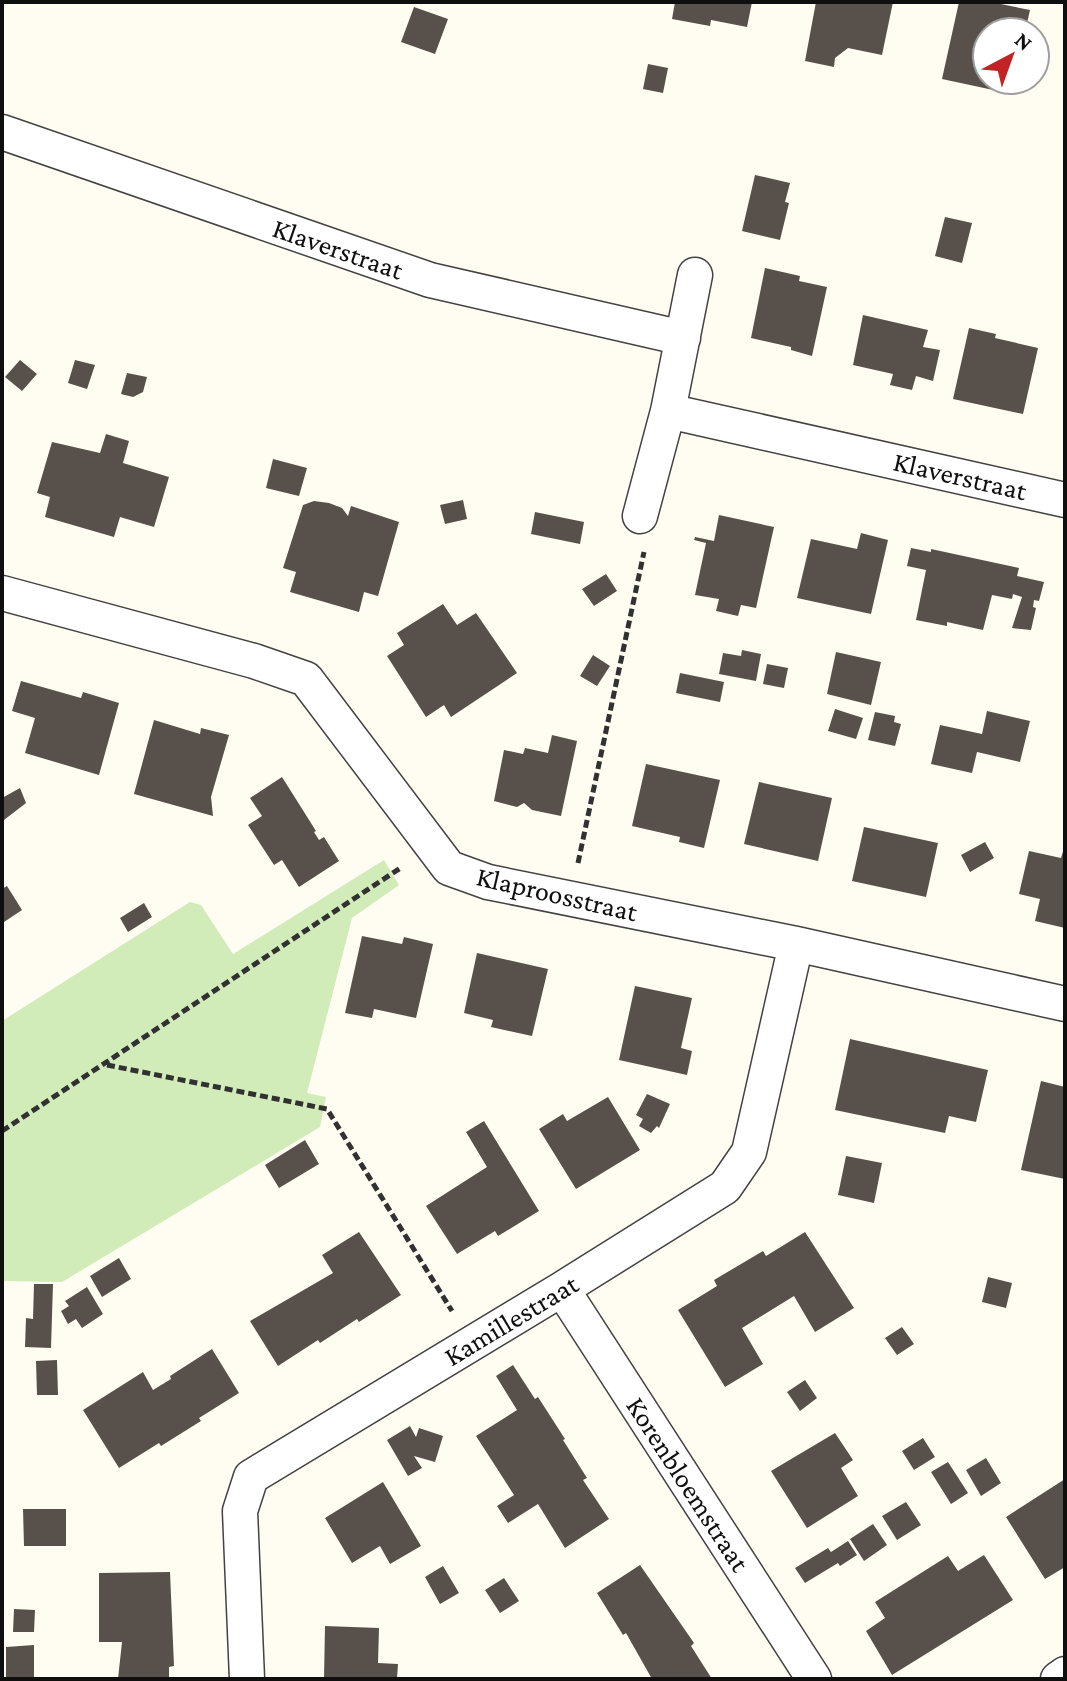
<svg xmlns="http://www.w3.org/2000/svg" width="1067" height="1681" font-family="'Crimson Pro',serif">
<style>
.green{fill:#d1ebb9}
.building{fill:#58504b}
.lines{fill:none;stroke-linecap:round;stroke-linejoin:round}
.minor-casing{stroke:#424242;stroke-width:37}
.path{stroke:#313131;stroke-width:5;stroke-dasharray:8 4;stroke-linecap:butt}
.minor{stroke:#fff;stroke-width:34}
.labels{text-anchor:middle;dominant-baseline:central;stroke-width:8;stroke-linejoin:round;paint-order:stroke}
.street-label{font-size:28px;fill:#0f0f0f;stroke:#fff}
</style>
<rect width="100%" height="100%" fill="#fffdf1"/>
<path class="green" d="M384,860L399,885L352,918L307,1093L326,1097L320,1127L62,1282L2,1281V1021L190,902L201,905L233,954Z"/>
<path class="building" d="M675,2H752L747,27L711,20L710,26L672,19Z
M816,2H893L882,55L848,48L835,58L834,67L805,61Z
M959,2H991L1030,10L1025,32H987V80H1015L1012,94L942,79Z
M414,7L448,19L435,54L401,42Z
M648,64L668,68L663,93L643,89Z
M755,175L790,183L785,202L789,203L780,240L742,231Z
M945,217L972,223L962,263L935,256Z
M765,268L800,276L799,281L827,287L812,356L791,350V347L751,338Z
M863,315L928,330L923,347L940,350L933,381L916,376L912,390L890,385L893,374L853,365Z
M969,328L996,334L995,338L1038,348L1023,414L953,399Z
M20,360L37,374L22,391L5,377Z
M75,360L95,365L87,389L68,383Z
M127,373L147,377L143,392L133,397L121,394Z
M106,434L129,441L123,463L169,477L154,527L120,517L114,537L45,517L50,497L37,493L52,442L100,453Z
M273,459L307,468L299,496L266,488Z
M463,500L467,519L445,524L440,505Z
M314,501L329,503L342,508L348,516L351,506L399,522L378,596L364,592L359,612L290,592L296,572L283,568L303,505Z
M535,512L584,522L580,544L531,534Z
M719,515L774,527L756,608L741,605L738,616L716,611L719,599L695,595L706,543L694,540L695,537L714,541Z
M861,533L888,540L871,614L797,598L811,539L857,549Z
M911,548L931,552V549L1019,568L1017,576L1044,582L1039,601L1034,600L1033,607L1036,608L1031,630L1012,628L1022,597L1013,594L1012,599L992,595L983,630L947,622V626L916,620L926,570L907,566Z
M606,574L617,591L594,606L582,589Z
M443,604L457,625L476,613L517,673L451,717L444,705L426,717L387,656L404,645L397,633Z
M742,650L761,654L756,681L719,674L723,653L741,656Z
M836,652L881,662L871,705L827,694Z
M593,655L610,666L597,686L580,676Z
M767,664L788,668L784,688L763,684Z
M680,673L724,682L720,702L676,693Z
M21,681L81,698L83,692L119,703L99,775L25,753L35,718L12,711Z
M835,709L863,718L856,739L828,731Z
M987,711L1030,721L1020,762L977,752L972,773L931,764L940,725L982,734Z
M875,712L895,716L894,722L901,724L895,746L868,740Z
M154,720L200,734L201,728L229,735L211,797L213,816L134,794Z
M552,735L577,741L561,816L532,810L524,803L517,807L494,801L504,750L523,754L525,748L548,753Z
M646,764L720,780L704,848L679,842L680,837L632,826Z
M282,777L316,831L314,832L319,840L324,837L339,861L299,887L282,860L274,865L248,825L262,816L250,798Z
M759,782L832,798L818,861L744,844Z
M20,788L26,803L4,820L2,798Z
M864,827L938,843L926,897L852,881Z
M985,842L994,858L970,872L961,855Z
M1064,848H1065V928L1035,921L1040,899L1019,894L1029,851L1061,858Z
M7,886L22,910L4,922L2,889Z
M144,903L152,917L128,932L120,918Z
M362,936L402,944L404,937L433,944L416,1018L374,1009L372,1018L345,1013Z
M477,953L548,969L532,1036L491,1027L493,1020L464,1013Z
M635,986L692,998L681,1048L692,1051L687,1075L619,1060Z
M850,1039L988,1070L976,1122L949,1116L945,1133L835,1110Z
M1041,1081L1065,1087V1179L1021,1170Z
M647,1094L670,1104L659,1128L657,1126L651,1133L639,1126L643,1119L636,1115Z
M608,1097L640,1150L576,1189L539,1129L563,1114L567,1121Z
M484,1121L539,1211L498,1236L495,1231L457,1254L426,1206L487,1167L466,1132Z
M305,1140L319,1164L279,1188L265,1165Z
M846,1156L882,1163L874,1203L838,1195Z
M359,1232L401,1295L359,1322L357,1319L320,1343L318,1340L278,1366L250,1321L333,1273L322,1255Z
M805,1232L854,1308L815,1332L794,1296L742,1328L763,1364L725,1387L678,1310L717,1286L714,1280L763,1251L766,1256Z
M119,1258L131,1279L102,1297L90,1276Z
M988,1277L1012,1283L1006,1308L982,1302Z
M34,1284H53L51,1348L25,1347L26,1318L33,1319Z
M87,1287L103,1314L82,1328L76,1319L68,1324L61,1311L69,1306L65,1301Z
M902,1327L914,1344L897,1355L885,1338Z
M212,1349L239,1393L199,1418L201,1421L161,1446L159,1443L119,1468L83,1410L143,1372L153,1390L171,1379L170,1376Z
M57,1360L58,1395H37L36,1361Z
M513,1365L535,1399L538,1397L565,1439L563,1440L587,1478L583,1480L609,1519L565,1548L538,1504L508,1523L497,1506L514,1495L476,1436L517,1410L496,1376Z
M805,1380L817,1398L800,1411L787,1392Z
M410,1426L416,1437L419,1428L443,1436L435,1462L414,1456L422,1468L408,1476L387,1440Z
M835,1433L853,1460L841,1468L858,1496L807,1528L771,1471Z
M923,1438L935,1457L914,1470L902,1451Z
M986,1458L1001,1483L981,1496L966,1470Z
M948,1462L968,1493L951,1504L931,1472Z
M1065,1479V1567L1045,1579L1006,1517Z
M383,1482L421,1546L390,1564L380,1546L352,1563L325,1518Z
M906,1502L921,1525L897,1540L882,1516Z
M23,1509H66V1546H24Z
M873,1524L887,1545L864,1561L850,1539Z
M848,1541L857,1555L840,1566L838,1563L805,1583L795,1568L828,1548L831,1552Z
M984,1555L1013,1600L892,1675L866,1631L885,1618L875,1602L948,1556L958,1571Z
M640,1565L694,1643L691,1646L712,1679H652L626,1633L623,1635L597,1593Z
M443,1566L459,1593L440,1604L425,1577Z
M170,1572L174,1666L169,1667V1679H118L122,1642H99V1573Z
M504,1578L519,1601L500,1613L485,1590Z
M14,1609L35,1610L34,1632H13Z
M325,1626L379,1628L378,1663L398,1664L397,1679H324Z
M34,1645V1679H6V1647Z"/>
<g class="lines">
<defs>
<path id="minor" d="M2,132L430,280L683,338
M668,411L1065,500
M640,516L668,411L695,275
M2,593L254,661L306,679L449,868L488,882L796,944L1065,1004
M562,1289L814,1679
M247,1679L240,1511L251,1477L562,1289L725,1187L749,1152L796,944
M1058,1679L1065,1674"/>
</defs>
<use href="#minor" class="minor-casing"/>
<path class="path" d="M578,863L644,552
M107,1065L327,1109L452,1311
M2,1131L402,867"/>
<use href="#minor" class="minor"/>
</g>
<g class="labels">
<g class="street-label">
<text transform="translate(338 249) rotate(19)">Klaverstraat</text>
<text transform="translate(960 476) rotate(13)">Klaverstraat</text>
<text transform="translate(557 894) rotate(13)">Klaproosstraat</text>
<text transform="translate(511 1320) rotate(-31)">Kamillestraat</text>
<text transform="translate(688 1484) rotate(57)">Korenbloemstraat</text>
</g>
</g>
<rect width="1067" height="1681" fill="none" stroke="#0f0f0f" stroke-width="8"/>
<g transform="translate(1011 56) rotate(41)"><circle r="38" fill="#ffffff" stroke="#9f9f9f" stroke-width="2"/>
<path d="M0-6L14 30L0 20L-14 30Z" fill="#c22325"/>
<text y="-12" font-size="22" font-weight="bold" text-anchor="middle" fill="#0f0f0f">N</text>
</g>
</svg>
